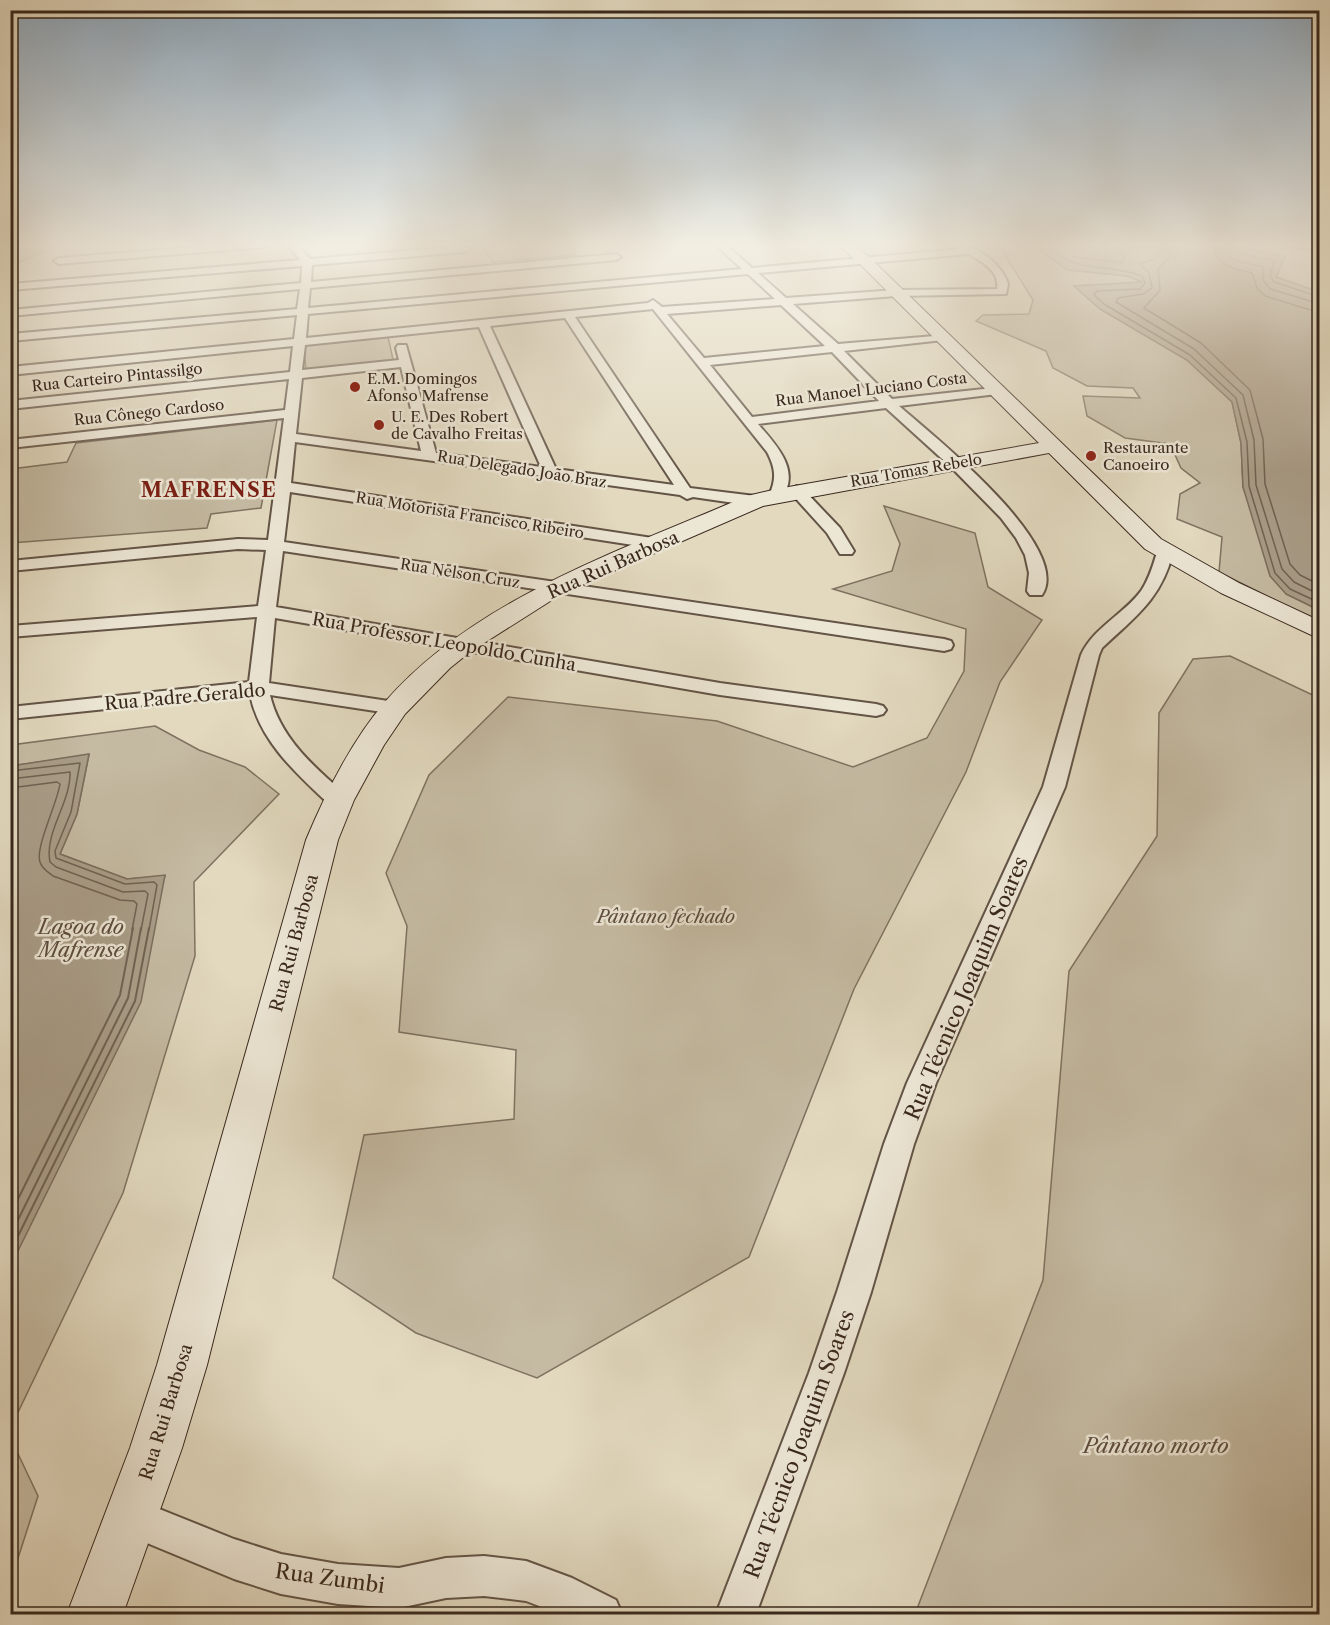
<svg xmlns="http://www.w3.org/2000/svg" width="1330" height="1625" font-family="'Libre Caslon Text',serif">
<style>
.green{fill:#c5bba3;stroke:#7f7260;stroke-width:1.5}
.water{fill:#a99d88;stroke:#7c6e5d;stroke-width:1.5}
.lines{fill:none;stroke-linecap:round;stroke-linejoin:round}
.shore-far1{stroke:#716252;stroke-width:1.5}
.shore{stroke:#716252;stroke-width:2}
.street-casing{stroke:#635446;stroke-width:4}
.secondary-casing{stroke:#39281d;stroke-width:2}
.street{fill:#ece6d5;fill-rule:evenodd}
.secondary{fill:#ece6d5;fill-rule:evenodd}
.poi-dot{fill:#8f2418;stroke:#ece6d5;stroke-width:2}
.labels{text-anchor:middle;dominant-baseline:central;stroke-width:5;stroke-linejoin:round;paint-order:stroke}
.far-street-label{font-size:15px;fill:#39281d;stroke:#ece6d5}
.far-poi-label{font-size:15px;fill:#39281d;stroke:#ece6d5;text-anchor:start}
.street-label{font-size:18px;fill:#39281d;stroke:#ece6d5}
.park-label{font-size:18px;font-style:italic;fill:#5c4d3e;stroke:#ece6d5}
.far-district-label{font-size:20px;font-weight:bold;letter-spacing:1.5px;fill:#7a1f14;stroke:#ece6d5}
.water-label{font-size:20px;font-style:italic;fill:#5b4b3d;stroke:#ece6d5}
.near-street-label{font-size:21px;fill:#39281d;stroke:#ece6d5}
.near-park-label{font-size:21px;font-style:italic;fill:#5c4d3e;stroke:#ece6d5}
</style>
<rect width="100%" height="100%" fill="#e2d9bf"/>
<filter id="stains"><feTurbulence type="fractalNoise" baseFrequency=".00333" numOctaves="4"/><feColorMatrix values="0 0 0 0 .2 0 0 0 0 .09 0 0 0 0 .02 0 0 0 .5 -.17"/></filter>
<radialGradient id="worn" r=".72"><stop offset=".6" stop-color="#630" stop-opacity="0"/><stop offset="1" stop-color="#630" stop-opacity=".3"/></radialGradient>
<path class="green" d="M11,244H49L45,251L11,266Z
M482,244H568L576,255L492,262Z
M991,244H1061L1041,252L1068,270L1128,276L1144,283L1074,286L1100,309L1187,360L1232,402L1241,443L1243,487L1286,594L1319,610V622L1219,572L1222,537L1177,519L1180,494L1200,483L1181,468L1170,444L1125,438L1087,416L1083,396L1140,398L1133,388L1087,386L1053,368L1046,351L976,321L983,315L1029,314L1033,300L1003,252Z
M1228,244H1282L1319,249V292L1276,277L1285,257Z
M388,337L394,364L306,372L304,344Z
M277,420L261,508L211,514L207,528L11,543V469L67,462L76,443Z
M884,506L975,533L988,587L1042,620L1000,682L966,772L854,989L749,1257L537,1378L416,1333L333,1278L364,1135L514,1119L516,1050L399,1032L407,926L386,873L429,775L508,697L717,721L853,767L927,738L964,671L966,629L833,589L892,571L900,544Z
M1230,656L1319,698V1614H915L1043,1280L1069,971L1157,836L1159,713L1193,659Z
M155,726L199,750L245,767L279,794L194,882L195,956L123,1193L11,1427V1265L165,876L127,879L60,854L77,814L89,755L11,766V745Z
M11,1439L38,1496L11,1580Z"/>
<path class="water" d="M1061,244H1115L1143,248L1152,247L1145,244H1228L1285,257L1276,277L1319,292V610L1286,594L1270,576L1243,487L1241,443L1232,402L1187,360L1100,309L1074,286L1142,282L1128,276L1068,270L1041,251Z
M89,754L77,814L60,854L127,879L165,875L141,1002L11,1265V766Z"/>
<g class="lines">
<path class="shore-far1" d="M1060,244L1057,255C1083,271 1114,265 1142,276L1145,283L1140,289L1097,291L1094,295L1104,304L1190,355L1236,398L1247,442L1249,486L1275,573L1290,589L1320,603
M1068,244L1067,252L1073,257L1122,262L1124,258L1119,251L1118,244
M1162,244L1158,257L1140,264L1149,273L1152,288L1143,294L1118,298L1116,302L1194,349L1243,395L1254,440L1256,485L1282,569L1294,582L1320,595
M1171,244L1169,258L1158,269L1160,290L1144,308L1201,343L1250,390L1263,439L1265,484L1290,564L1300,575L1320,585
M1212,244C1216,266 1233,269 1252,273L1257,288L1265,296L1320,313
M1221,244C1226,263 1247,263 1263,267V280L1270,289L1320,304
M1229,244L1230,249L1234,252L1274,261L1270,276L1274,282L1320,297
M10,771L80,763L71,812L55,851L56,858L125,884L154,882L157,885L149,930
M10,779L70,772C71,803 44,832 50,862L56,867L123,892L145,891L148,894L141,930
M10,788L57,782L60,784C57,804 35,847 40,862C42,869 48,872 53,876L120,900L134,901L137,904L132,930"/>
<path class="shore" d="M10,1215L120,995L133,928
M10,1236L128,998L141,928
M10,1252L135,1001L149,928"/>
<defs>
<path id="street" d="M233,244H269L264,247L59,264L54,261L59,258Z
M287,244H297L310,259L464,246L469,249L464,252L312,265L311,282L616,254L621,257L616,260L310,288L308,308L742,269L715,244H725L752,268L960,249L955,244C976,244 1002,264 1008,284L1006,294L896,296L793,304L838,344L947,335V339L943,340L844,351L892,399L1002,387L1003,390L997,394L899,406C931,434 1074,547 1042,595H1030L1027,591L1029,573L1025,555L1016,538L1001,518L951,467L886,408L758,424C776,445 801,470 782,498H772L769,495C777,479 775,467 767,452L653,309L575,317L690,488L755,496L760,498L763,501L760,504L755,506L693,497L687,499L680,495L295,442L291,483L659,539L667,544L659,549L290,492L284,542L944,639L951,641L953,645L951,649L944,651L283,551L276,607L720,683L876,704L883,706L886,710L883,714L876,716L720,695L275,618L269,683L395,702L402,704L405,708L402,712L395,714L270,695C280,738 314,767 346,795L349,800L346,805L338,807L330,805C297,774 259,741 250,694L10,719V707L249,682L257,617L10,637V626L258,606L266,550L238,549L10,571V561L238,539L268,540L284,418L10,448V440L285,410L289,379L10,409V401L290,372L293,346L10,375V367L294,339L297,315L10,341V334L297,309L300,289L10,316V310L301,283L302,266L10,290V284L300,260ZM969,254C982,262 1000,271 997,289L896,290L786,298L758,273ZM748,274L775,299L662,307L653,300L648,303L306,338L308,314ZM781,305L825,346L704,358L667,314ZM565,318L674,485L556,469L490,326ZM479,327L541,467L436,453L406,345H398L396,348L399,360L302,370L305,345ZM832,352L879,401L752,417L710,365ZM401,367L421,451L296,434L302,378Z
M1287,244H1320V250L1292,247Z
M797,486L802,488L840,528L854,551L852,554H840L827,533L789,491Z
M1165,547L1173,552C1162,598 1135,617 1102,648L1099,655L1065,787L936,1083L914,1144L871,1292L844,1373L756,1614H716L809,1373L837,1292L884,1144L907,1083L1043,787L1081,655C1093,628 1124,614 1141,591C1149,579 1153,566 1157,552Z
M132,1498L234,1539L281,1554L338,1564L399,1568L446,1558L484,1556L526,1561L572,1578L616,1600L622,1614H560L526,1601L484,1596L446,1598L399,1608L338,1604L281,1594L234,1579L118,1531L113,1517L118,1503Z"/>
<path id="secondary" d="M837,244H851L869,257L1161,539L1239,583L1320,621V639L1221,593L1145,549L1049,453L763,506L563,593L470,652L450,668L405,714L384,745L354,800L338,840L207,1365L182,1448L123,1614H67L130,1448L157,1365L306,840C326,792 351,742 385,702C475,598 625,549 747,496L777,489L1039,443L859,263Z"/>
</defs>
<use href="#street" class="street-casing"/>
<use href="#secondary" class="secondary-casing"/>
<use href="#street" class="street"/>
<use href="#secondary" class="secondary"/>
</g>
<linearGradient id="sky" x2="0" y2="1"><stop stop-color="#8fabc2"/><stop offset="0.52" stop-color="#f2eee2"/><stop offset="1" stop-color="#f2eee2" stop-opacity="0"/></linearGradient>
<rect width="1330" height="471" fill="url(#sky)"/>
<g class="poi-dot">
<circle cx="355" cy="387" r="6"/>
<circle cx="379" cy="425" r="6"/>
<circle cx="1091" cy="456" r="6"/>
</g>
<g class="labels">
<g class="far-street-label">
<text transform="translate(117 377) rotate(-6)">Rua Carteiro Pintassilgo</text>
<text transform="translate(871 389) rotate(-7)">Rua Manoel Luciano Costa</text>
<text transform="translate(149 412) rotate(-6)">Rua Cônego Cardoso</text>
<text transform="translate(522 469) rotate(9)">Rua Delegado João Braz</text>
<text transform="translate(916 470) rotate(-10)">Rua Tomas Rebelo</text>
<text transform="translate(470 515) rotate(9)">Rua Motorista Francisco Ribeiro</text>
<text transform="translate(460 573) rotate(9)">Rua Nelson Cruz</text>
</g>
<g class="far-poi-label">
<text x="367" y="378">E.M. Domingos<tspan x="367" dy="17">Afonso Mafrense</tspan></text>
<text x="391" y="416">U. E. Des Robert<tspan x="391" dy="17">de Cavalho Freitas</tspan></text>
<text x="1103" y="447">Restaurante<tspan x="1103" dy="17">Canoeiro</tspan></text>
</g>
<g class="street-label">
<text transform="translate(613 565) rotate(-24)">Rua Rui Barbosa</text>
<text transform="translate(444 642) rotate(10)">Rua Professor Leopoldo Cunha</text>
<text transform="translate(185 697) rotate(-5)">Rua Padre Geraldo</text>
<text transform="translate(294 943) rotate(-75)">Rua Rui Barbosa</text>
<text transform="translate(166 1412) rotate(-73)">Rua Rui Barbosa</text>
</g>
<g class="park-label">
<text x="666" y="917">Pântano fechado</text>
</g>
<g class="far-district-label">
<text x="209" y="490">MAFRENSE</text>
</g>
<g class="water-label">
<text x="81" y="927">Lagoa do<tspan x="81" dy="23">Mafrense</tspan></text>
</g>
<g class="near-street-label">
<text transform="translate(966 988) rotate(-67)">Rua Técnico Joaquim Soares</text>
<text transform="translate(799 1444) rotate(-70)">Rua Técnico Joaquim Soares</text>
<text transform="translate(330 1578) rotate(8)">Rua Zumbi</text>
</g>
<g class="near-park-label">
<text x="1156" y="1445">Pântano morto</text>
</g>
</g>
<rect width="1330" height="1625" fill="none" stroke="#e2d9bf" stroke-width="36"/>
<rect x="12" y="12" width="1306" height="1601" fill="none" stroke="#39281d" stroke-width="3"/>
<rect x="18" y="18" width="1294" height="1589" fill="none" stroke="#39281d" stroke-width="1.5"/>
<rect width="100%" height="100%" filter="url(#stains)"/>
<rect width="100%" height="100%" fill="url(#worn)"/>
</svg>
